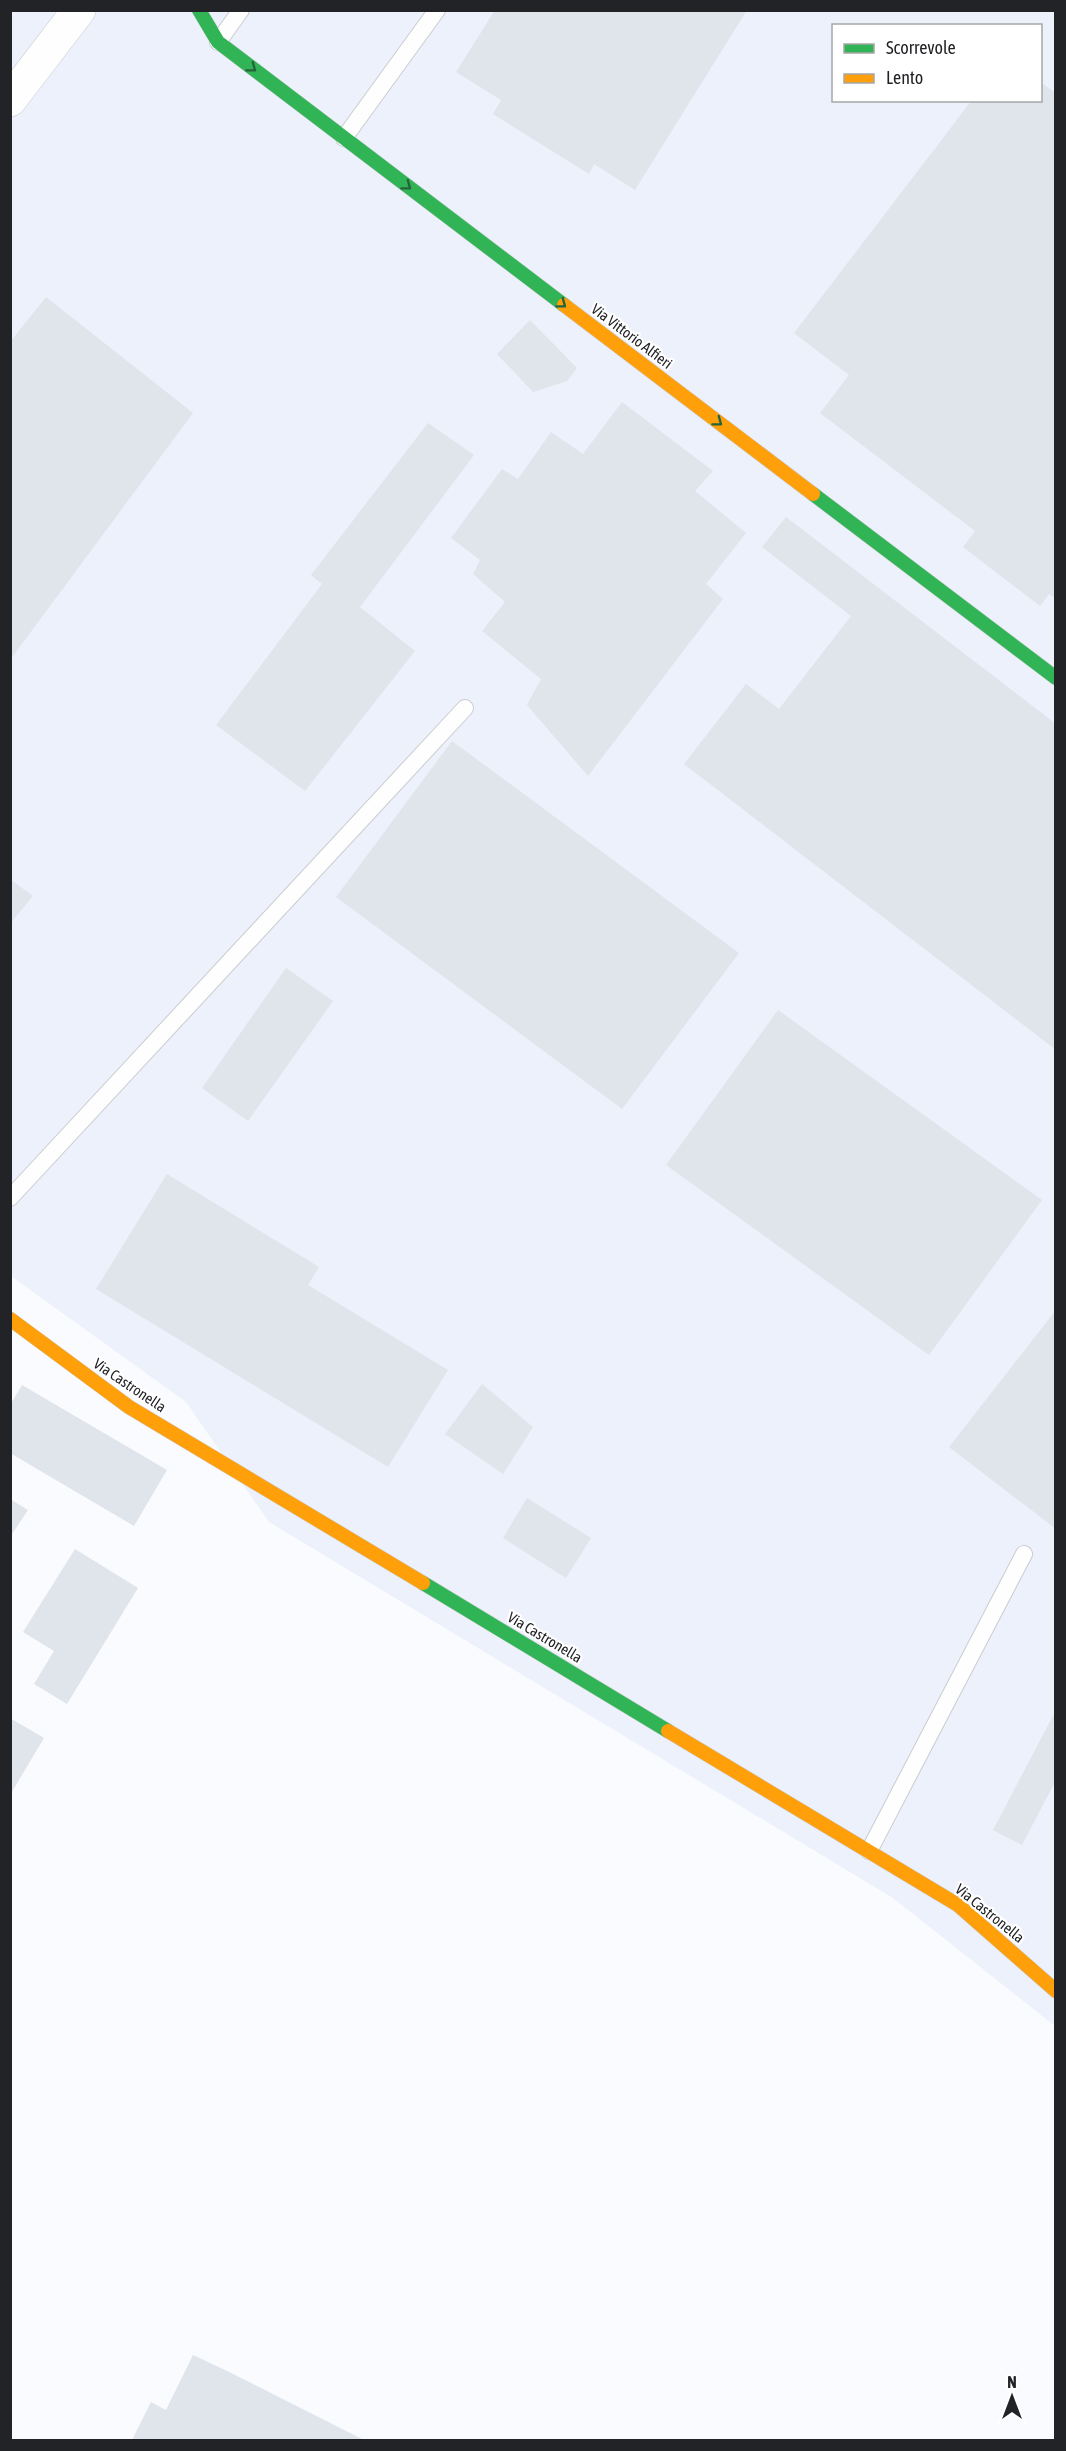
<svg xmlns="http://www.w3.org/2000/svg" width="1066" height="2451" font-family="'Asap Condensed',sans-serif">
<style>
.built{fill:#ecf1fb;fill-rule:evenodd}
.building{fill:#e0e4eb}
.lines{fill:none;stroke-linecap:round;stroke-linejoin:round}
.lane-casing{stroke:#cacccf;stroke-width:18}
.street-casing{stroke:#cacccf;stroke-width:34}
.fast-casing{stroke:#cacccf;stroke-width:15}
.slow-casing{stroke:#cacccf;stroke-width:15}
.lane{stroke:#fefeff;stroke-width:16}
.street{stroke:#fefeff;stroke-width:33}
.fast{stroke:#30b455;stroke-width:14}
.slow{stroke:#ff9f0a;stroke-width:14}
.oneway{stroke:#28643b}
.labels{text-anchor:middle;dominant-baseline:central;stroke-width:4.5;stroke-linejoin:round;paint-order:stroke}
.street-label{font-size:15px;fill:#222326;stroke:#fff}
</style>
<rect width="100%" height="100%" fill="#f9fbfe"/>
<path class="built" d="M11,11H1055V2026L893,1898L269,1522L186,1402L11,1276ZM834,26H1040V100H834Z"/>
<path class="building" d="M495,10H747L635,190L594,164L589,174L493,114L501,100L456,72Z
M1040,82L1056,93V599L1049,594L1040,606L963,547L975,531L820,413L849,375L794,333L972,100H1040Z
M46,297L193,413L10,660V342Z
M530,320L577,368L567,381L533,392L497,354Z
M622,402L713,471L695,491L746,533L706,584L723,599L588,776L527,705L541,679L482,631L505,602L473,574L480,560L451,538L502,469L518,479L551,432L583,454Z
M428,423L474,455L360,607L415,651L305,791L216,725L322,584L311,575Z
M786,517L1056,724V1050L684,764L746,684L779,709L851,616L762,547Z
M452,741L739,953L622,1109L336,897Z
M10,879L33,896L10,924Z
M286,968L333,1001L248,1121L202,1088Z
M778,1010L1042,1200L929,1355L666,1165Z
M167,1174L319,1267L308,1285L448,1370L388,1467L96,1289Z
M1056,1310V1529L949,1447Z
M482,1384L533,1427L503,1474L445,1434Z
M22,1385L167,1470L134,1526L10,1453V1405Z
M527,1498L591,1538L566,1578L503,1538Z
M10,1499L28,1510L10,1537Z
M75,1549L138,1588L67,1704L34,1684L54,1651L23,1632Z
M1056,1710V1780L1022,1845L993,1830Z
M10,1718L44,1738L10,1795Z
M193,2355L225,2370L364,2440H132L151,2402L166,2410Z"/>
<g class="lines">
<defs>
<path id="lane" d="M218,42L241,10
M344,138L437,10
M10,1198L465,708
M869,1851L1024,1554"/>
<path id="street" d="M10,100L79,10"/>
<path id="fast" d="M199,10L218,42L564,305
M813,494L1056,678
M423,1583L668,1731"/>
<path id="slow" d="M564,305L813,494
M10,1319L129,1407L423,1583
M668,1731L958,1905L1056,1991"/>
</defs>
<use href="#lane" class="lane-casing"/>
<use href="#street" class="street-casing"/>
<use href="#fast" class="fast-casing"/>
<use href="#slow" class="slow-casing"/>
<use href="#lane" class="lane"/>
<use href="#street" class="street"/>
<use href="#fast" class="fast"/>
<use href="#slow" class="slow"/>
</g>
<defs><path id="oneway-chevron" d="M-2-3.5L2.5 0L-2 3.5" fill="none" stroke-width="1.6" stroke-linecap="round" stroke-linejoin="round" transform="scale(1.5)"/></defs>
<g class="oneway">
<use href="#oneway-chevron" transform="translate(252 68) rotate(37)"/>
<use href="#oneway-chevron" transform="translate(407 186) rotate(37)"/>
<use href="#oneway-chevron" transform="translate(562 304) rotate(37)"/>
<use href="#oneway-chevron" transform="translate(718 422) rotate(37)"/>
</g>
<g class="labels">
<g class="street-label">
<text transform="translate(632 336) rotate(37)">Via Vittorio Alfieri</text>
<text transform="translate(130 1385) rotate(34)">Via Castronella</text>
<text transform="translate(545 1637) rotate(31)">Via Castronella</text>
<text transform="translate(990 1913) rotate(39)">Via Castronella</text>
</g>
</g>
<rect width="1066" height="2451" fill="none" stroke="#222326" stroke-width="24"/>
<rect x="832" y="24" width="210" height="78" fill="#ffffff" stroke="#a7a7a8" stroke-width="1.5"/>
<rect x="844" y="44" width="30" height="9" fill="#30b455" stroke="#a7a7a8" stroke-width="1.5"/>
<text x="886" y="54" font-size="18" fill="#222326">Scorrevole</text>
<rect x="844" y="74" width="30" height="9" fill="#ff9f0a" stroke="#a7a7a8" stroke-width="1.5"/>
<text x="886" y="84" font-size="18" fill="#222326">Lento</text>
<g transform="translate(1012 2397)" stroke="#ffffff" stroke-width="4.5" paint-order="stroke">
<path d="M0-4.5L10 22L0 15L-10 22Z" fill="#222326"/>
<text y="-9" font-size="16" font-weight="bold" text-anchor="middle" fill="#222326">N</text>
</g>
</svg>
